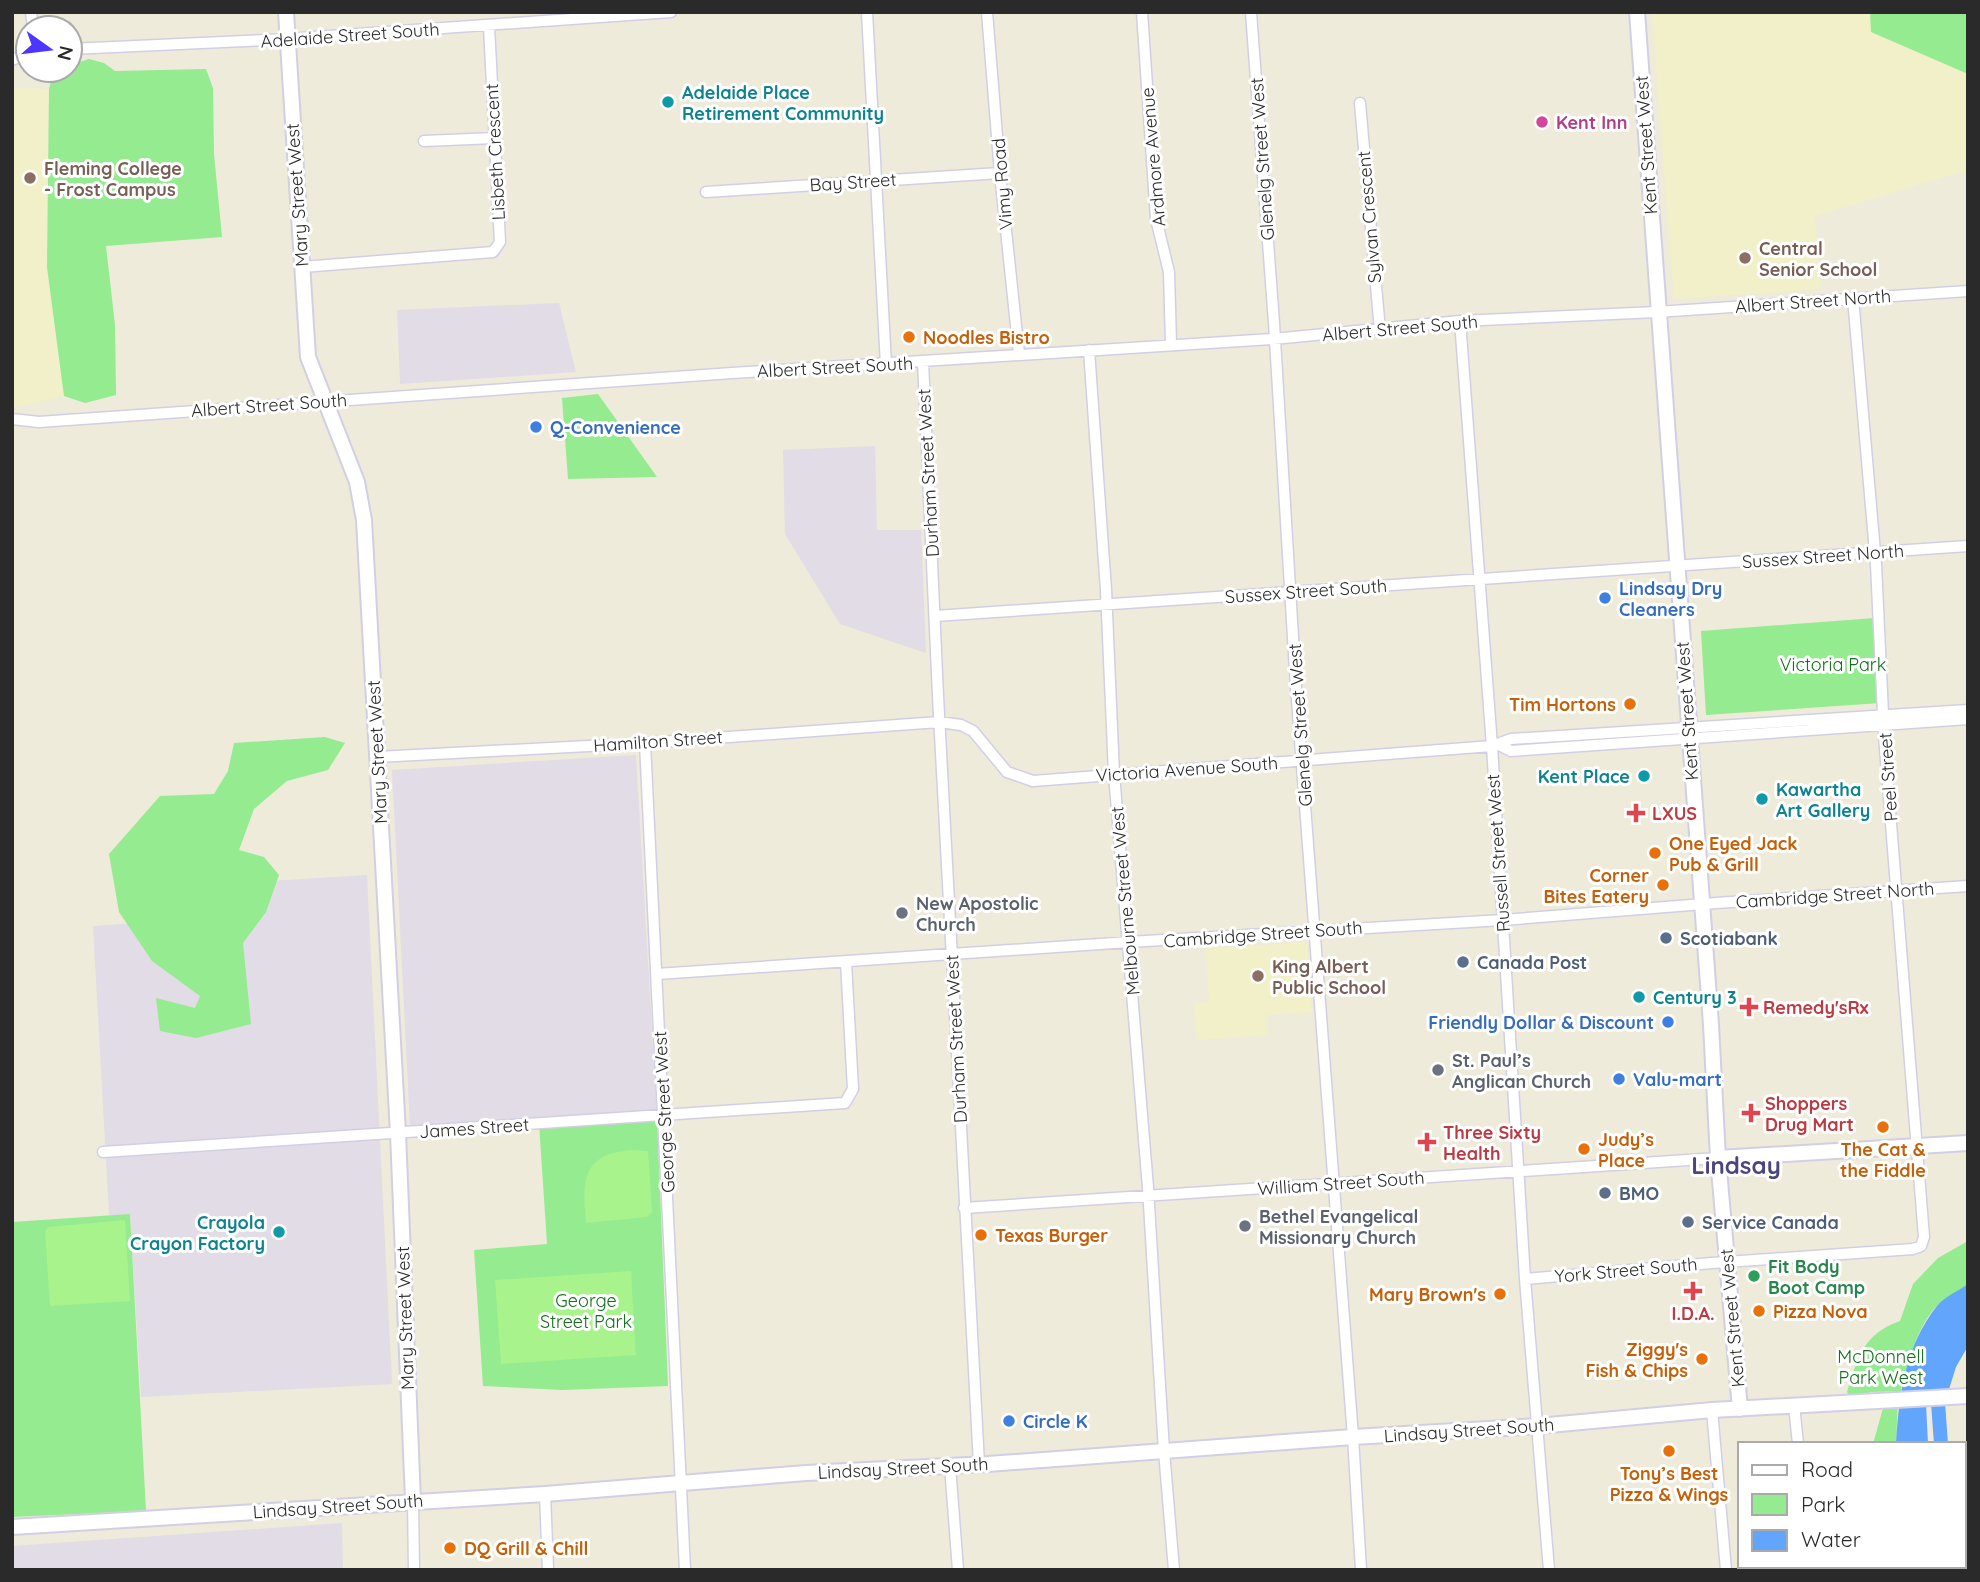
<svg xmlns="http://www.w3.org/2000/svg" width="1980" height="1582" font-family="Quicksand,sans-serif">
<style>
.industrial{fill:#e1dce5}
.education{fill:#f1f0c8}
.green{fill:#94eb90}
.pitch{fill:#a8f38b}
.water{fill:#61a5fc}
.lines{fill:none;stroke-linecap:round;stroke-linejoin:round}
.street-casing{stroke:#d2cfe5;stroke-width:13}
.secondary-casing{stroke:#d2cfe5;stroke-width:18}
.street{stroke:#fff;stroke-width:10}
.secondary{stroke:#fff;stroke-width:14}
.culture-dot{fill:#0f9aa8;stroke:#fff;stroke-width:2.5}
.hotel-dot{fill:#d1479c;stroke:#fff;stroke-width:2.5}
.education-dot{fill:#8d6e63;stroke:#fff;stroke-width:2.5}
.food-dot{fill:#e8710a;stroke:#fff;stroke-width:2.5}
.shop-dot{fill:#3f7fe0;stroke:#fff;stroke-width:2.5}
.health-dot{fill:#e0444e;stroke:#fff;stroke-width:2.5}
.worship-dot{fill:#6b7280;stroke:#fff;stroke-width:2.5}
.service-dot{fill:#5c6f8a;stroke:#fff;stroke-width:2.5}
.leisure-dot{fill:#2e9e5b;stroke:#fff;stroke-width:2.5}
.labels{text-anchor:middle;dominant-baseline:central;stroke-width:6;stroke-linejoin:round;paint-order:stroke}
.street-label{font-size:18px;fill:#2a2a2a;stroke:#fff}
.culture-label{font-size:18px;font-weight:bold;fill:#0d838f;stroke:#fff;text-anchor:start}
.hotel-label{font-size:18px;font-weight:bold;fill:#b23c85;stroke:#fff;text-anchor:start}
.education-label{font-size:18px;font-weight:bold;fill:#785e54;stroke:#fff;text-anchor:start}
.food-label{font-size:18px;font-weight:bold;fill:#c56008;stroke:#fff;text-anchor:start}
.shop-label{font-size:18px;font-weight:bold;fill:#366cbe;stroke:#fff;text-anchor:start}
.park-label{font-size:18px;fill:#126f1a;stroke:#fff}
.health-label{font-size:18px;font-weight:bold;fill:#be3a42;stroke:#fff;text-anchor:start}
.worship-label{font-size:18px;font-weight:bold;fill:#5b616d;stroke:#fff;text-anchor:start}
.service-label{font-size:18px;font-weight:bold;fill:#4e5e75;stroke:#fff;text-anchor:start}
.leisure-label{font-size:18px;font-weight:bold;fill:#27864d;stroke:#fff;text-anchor:start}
.district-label{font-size:24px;font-weight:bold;fill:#4c4580;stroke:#fff}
</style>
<rect width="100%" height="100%" fill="#eeebda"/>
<path class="industrial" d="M559,303L576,372L400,384L397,310Z
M875,446L877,530H921L926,653L840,624L785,534L783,450Z
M636,755L657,1117L539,1123L410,1126L392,770Z
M367,875L392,1384L141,1397L130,1215H109L93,926L242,916L240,883Z
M342,1523L343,1570H12V1546Z"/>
<path class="education" d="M1652,12H1870L1871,32L1968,74V170L1815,216L1820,289L1674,299Z
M12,88L49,89L47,267L64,396L12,408Z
M1307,942L1312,1012L1267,1015V1035L1197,1040L1194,1004L1209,1002L1206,949Z"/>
<path class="green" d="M1870,12H1967L1968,74L1871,32Z
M89,59L104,63L115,71L206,69L213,88L214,154L222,237L106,246L115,325L116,395L85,403L64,396L47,267L49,89L54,70H70V65Z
M598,394L657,477L568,479L562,398Z
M1875,618L1881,703L1706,715L1701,631Z
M325,737L345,743L328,770L287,781L254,809L239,850L264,857L279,875L266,912L243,943L251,1024L196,1038L160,1031L156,998L195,1008L200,996L152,961L119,912L109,854L160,796L214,794L228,771L234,743Z
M657,1117L668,1386L562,1390L483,1386L474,1250L547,1244L539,1123Z
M130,1214L146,1511L12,1517V1222Z
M1968,1241V1284C1959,1291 1947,1296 1939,1304C1918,1323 1907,1364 1901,1391L1871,1392L1854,1403L1847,1392C1858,1357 1863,1334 1900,1321L1913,1284L1938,1258Z
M1898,1400L1896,1444H1873L1885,1401Z"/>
<path class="pitch" d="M634,1150L648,1151L652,1212L647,1217L586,1223C582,1179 582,1153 634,1150Z
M125,1220L130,1301L50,1306L45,1231L48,1227Z
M631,1271L636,1355L501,1364L495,1280Z"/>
<path class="water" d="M1968,1284V1346L1956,1367L1945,1402L1948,1444H1934L1931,1403L1926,1404L1928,1444H1896C1899,1395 1905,1346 1937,1306C1944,1297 1958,1291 1968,1284Z"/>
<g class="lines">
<defs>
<path id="street" d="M31,12L33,28
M867,12L886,365
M987,12L1000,173L1019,354
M1142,12L1156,219L1169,272L1171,344
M1251,12L1274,323L1296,687L1353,1437L1361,1570
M70,49L287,39L671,12
M12,60L28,53
M1360,103L1380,331
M424,141L494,138
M706,192L1000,173
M302,267L493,252L500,242L489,26
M1460,321L1492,746L1525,1279L1549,1570
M1089,350L1106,590L1114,774L1148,1188L1164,1451L1174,1570
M923,362L938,696L979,1464
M12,419L39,422L732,373L1273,339L1460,321L1657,312L1968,291
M935,616L1968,546
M645,743L685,1570
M1499,745L1511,751L1968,719
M377,757L645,743L939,722L961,725L973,731L1007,772L1033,781L1492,746L1511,739L1968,710
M657,974L1129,942L1503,920L1716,903L1968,886
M103,1152L845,1103L853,1089L846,962
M964,1208L1718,1158
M1525,1279L1712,1263L1913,1249L1921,1246L1924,1237L1884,736L1876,564L1853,298
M1794,1405L1798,1444
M1712,1410L1726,1570
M950,1466L958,1570
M545,1494L548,1570
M413,1501L414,1570
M1809,1566V1570
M1751,1570L1784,1566"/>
<path id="secondary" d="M286,12L308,357L357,482L364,520L398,1133L413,1501
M1637,12L1711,1025L1718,1158L1740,1409
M1718,1158L1968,1143
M12,1527L545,1494L806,1473L988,1464L1353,1437L1538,1426L1712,1410L1968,1396"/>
</defs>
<use href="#street" class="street-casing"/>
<use href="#secondary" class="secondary-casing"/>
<use href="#street" class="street"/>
<use href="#secondary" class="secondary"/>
</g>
<g class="culture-dot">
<circle cx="668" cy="102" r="7"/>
<circle cx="1644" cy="776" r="7"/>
<circle cx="1762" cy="799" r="7"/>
<circle cx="1639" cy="997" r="7"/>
<circle cx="279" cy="1232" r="7"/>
</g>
<circle class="hotel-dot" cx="1542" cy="122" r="7"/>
<g class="education-dot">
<circle cx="30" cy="178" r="7"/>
<circle cx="1745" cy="258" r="7"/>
<circle cx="1258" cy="976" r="7"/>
</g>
<g class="food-dot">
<circle cx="909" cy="337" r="7"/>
<circle cx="1630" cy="704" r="7"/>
<circle cx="1655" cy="853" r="7"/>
<circle cx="1663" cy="885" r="7"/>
<circle cx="1883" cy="1127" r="7"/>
<circle cx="1584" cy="1149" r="7"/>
<circle cx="981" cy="1235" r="7"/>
<circle cx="1500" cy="1294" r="7"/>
<circle cx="1759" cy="1311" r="7"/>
<circle cx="1702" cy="1359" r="7"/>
<circle cx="1669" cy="1451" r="7"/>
<circle cx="450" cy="1548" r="7"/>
</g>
<g class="shop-dot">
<circle cx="536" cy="427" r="7"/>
<circle cx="1605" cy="598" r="7"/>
<circle cx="1668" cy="1022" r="7"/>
<circle cx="1619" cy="1079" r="7"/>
<circle cx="1009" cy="1421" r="7"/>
</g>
<g class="health-dot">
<path d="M1632.5 802.5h7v7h7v7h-7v7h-7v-7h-7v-7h7z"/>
<path d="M1745.5 996.5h7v7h7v7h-7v7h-7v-7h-7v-7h7z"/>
<path d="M1747.5 1102.5h7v7h7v7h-7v7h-7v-7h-7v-7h7z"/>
<path d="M1423.5 1131.5h7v7h7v7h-7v7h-7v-7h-7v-7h7z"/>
<path d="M1689.5 1280.5h7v7h7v7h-7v7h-7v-7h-7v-7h7z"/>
</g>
<g class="worship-dot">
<circle cx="902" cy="913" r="7"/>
<circle cx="1438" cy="1070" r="7"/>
<circle cx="1245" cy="1226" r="7"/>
</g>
<g class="service-dot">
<circle cx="1666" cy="938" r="7"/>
<circle cx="1463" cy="962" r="7"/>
<circle cx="1605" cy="1193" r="7"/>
<circle cx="1688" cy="1222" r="7"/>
</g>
<circle class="leisure-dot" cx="1754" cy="1276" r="7"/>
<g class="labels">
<g class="street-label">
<text transform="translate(350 35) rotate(-4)">Adelaide Street South</text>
<text transform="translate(1646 145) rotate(-94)">Kent Street West</text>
<text transform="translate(495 152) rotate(-93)">Lisbeth Crescent</text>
<text transform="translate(1153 157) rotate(-95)">Ardmore Avenue</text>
<text transform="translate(1262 159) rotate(-94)">Glenelg Street West</text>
<text transform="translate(853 182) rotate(-4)">Bay Street</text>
<text transform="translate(1002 184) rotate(-95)">Vimy Road</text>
<text transform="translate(297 195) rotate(-94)">Mary Street West</text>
<text transform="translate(1369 217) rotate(-95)">Sylvan Crescent</text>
<text transform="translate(1813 301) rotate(-4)">Albert Street North</text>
<text transform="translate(1400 328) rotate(-5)">Albert Street South</text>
<text transform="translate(835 367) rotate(-3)">Albert Street South</text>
<text transform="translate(269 405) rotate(-4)">Albert Street South</text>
<text transform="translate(928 473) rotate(-93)">Durham Street West</text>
<text transform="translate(1823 556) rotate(-4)">Sussex Street North</text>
<text transform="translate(1306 591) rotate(-4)">Sussex Street South</text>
<text transform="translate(1687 711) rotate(-94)">Kent Street West</text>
<text transform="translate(1300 725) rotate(-94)">Glenelg Street West</text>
<text transform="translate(658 741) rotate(-4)">Hamilton Street</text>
<text transform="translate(377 752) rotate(-93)">Mary Street West</text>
<text transform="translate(1187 769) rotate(-4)">Victoria Avenue South</text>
<text transform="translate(1888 777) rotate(-94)">Peel Street</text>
<text transform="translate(1498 853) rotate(-94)">Russell Street West</text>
<text transform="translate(1835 895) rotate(-4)">Cambridge Street North</text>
<text transform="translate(1125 901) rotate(-95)">Melbourne Street West</text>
<text transform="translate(1263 934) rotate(-4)">Cambridge Street South</text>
<text transform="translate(956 1039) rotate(-93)">Durham Street West</text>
<text transform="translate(664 1112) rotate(-93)">George Street West</text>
<text transform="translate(474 1128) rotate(-4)">James Street</text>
<text transform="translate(1341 1183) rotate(-4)">William Street South</text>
<text transform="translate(1626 1270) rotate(-5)">York Street South</text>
<text transform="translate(405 1318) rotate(-92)">Mary Street West</text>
<text transform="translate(1732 1318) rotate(-95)">Kent Street West</text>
<text transform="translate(1469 1430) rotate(-4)">Lindsay Street South</text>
<text transform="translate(903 1468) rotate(-3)">Lindsay Street South</text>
<text transform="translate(338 1506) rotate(-4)">Lindsay Street South</text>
</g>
<g class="culture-label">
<text x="682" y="92">Adelaide Place<tspan x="682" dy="21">Retirement Community</tspan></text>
<text x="1630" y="776" text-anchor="end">Kent Place</text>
<text x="1776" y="789">Kawartha<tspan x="1776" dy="21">Art Gallery</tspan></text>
<text x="1653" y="997">Century 3</text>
<text x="265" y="1222" text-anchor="end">Crayola<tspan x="265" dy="21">Crayon Factory</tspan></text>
</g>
<g class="hotel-label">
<text x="1556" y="122">Kent Inn</text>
</g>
<g class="education-label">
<text x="44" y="168">Fleming College<tspan x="44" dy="21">- Frost Campus</tspan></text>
<text x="1759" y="248">Central<tspan x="1759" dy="21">Senior School</tspan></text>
<text x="1272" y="966">King Albert<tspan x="1272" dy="21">Public School</tspan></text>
</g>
<g class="food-label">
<text x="923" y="337">Noodles Bistro</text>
<text x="1616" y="704" text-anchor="end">Tim Hortons</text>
<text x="1669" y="843">One Eyed Jack<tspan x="1669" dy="21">Pub &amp; Grill</tspan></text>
<text x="1649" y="875" text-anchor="end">Corner<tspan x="1649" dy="21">Bites Eatery</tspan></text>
<text x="1598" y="1139">Judy’s<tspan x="1598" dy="21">Place</tspan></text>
<text x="1883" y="1149" text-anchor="middle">The Cat &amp;<tspan x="1883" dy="21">the Fiddle</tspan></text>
<text x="995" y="1235">Texas Burger</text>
<text x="1486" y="1294" text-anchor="end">Mary Brown's</text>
<text x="1773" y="1311">Pizza Nova</text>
<text x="1688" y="1349" text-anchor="end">Ziggy's<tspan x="1688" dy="21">Fish &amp; Chips</tspan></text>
<text x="1669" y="1473" text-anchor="middle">Tony’s Best<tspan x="1669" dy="21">Pizza &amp; Wings</tspan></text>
<text x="464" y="1548">DQ Grill &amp; Chill</text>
</g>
<g class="shop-label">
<text x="550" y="427">Q-Convenience</text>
<text x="1619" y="588">Lindsay Dry<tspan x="1619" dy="21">Cleaners</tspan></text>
<text x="1654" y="1022" text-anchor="end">Friendly Dollar &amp; Discount</text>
<text x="1633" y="1079">Valu-mart</text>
<text x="1023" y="1421">Circle K</text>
</g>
<g class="park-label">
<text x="1833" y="664">Victoria Park</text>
<text x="586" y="1300">George<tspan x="586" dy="21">Street Park</tspan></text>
<text x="1881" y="1356">McDonnell<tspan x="1881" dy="21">Park West</tspan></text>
</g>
<g class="health-label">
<text x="1652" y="813">LXUS</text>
<text x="1763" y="1007">Remedy'sRx</text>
<text x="1765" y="1103">Shoppers<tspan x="1765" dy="21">Drug Mart</tspan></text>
<text x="1443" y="1132">Three Sixty<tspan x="1443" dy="21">Health</tspan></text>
<text x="1693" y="1313" text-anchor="middle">I.D.A.</text>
</g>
<g class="worship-label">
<text x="916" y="903">New Apostolic<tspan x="916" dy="21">Church</tspan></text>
<text x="1452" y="1060">St. Paul’s<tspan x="1452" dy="21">Anglican Church</tspan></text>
<text x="1259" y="1216">Bethel Evangelical<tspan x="1259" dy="21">Missionary Church</tspan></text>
</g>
<g class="service-label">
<text x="1680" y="938">Scotiabank</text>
<text x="1477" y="962">Canada Post</text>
<text x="1619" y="1193">BMO</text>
<text x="1702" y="1222">Service Canada</text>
</g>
<g class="leisure-label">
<text x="1768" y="1266">Fit Body<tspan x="1768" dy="21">Boot Camp</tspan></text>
</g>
<g class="district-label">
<text x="1736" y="1165">Lindsay</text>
</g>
</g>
<rect width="1980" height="1582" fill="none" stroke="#2a2a2a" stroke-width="28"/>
<rect x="1738" y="1442" width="228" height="126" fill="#ffffff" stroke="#aaaaaa" stroke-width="2"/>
<rect x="1752" y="1465" width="35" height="10" fill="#ffffff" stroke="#aaaaaa" stroke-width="2"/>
<text x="1801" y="1477" font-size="21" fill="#2a2a2a">Road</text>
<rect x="1752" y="1494" width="35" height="21" fill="#94eb90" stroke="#aaaaaa" stroke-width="2"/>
<text x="1801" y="1512" font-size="21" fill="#2a2a2a">Park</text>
<rect x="1752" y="1530" width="35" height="21" fill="#61a5fc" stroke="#aaaaaa" stroke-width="2"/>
<text x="1801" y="1547" font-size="21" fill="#2a2a2a">Water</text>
<g transform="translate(49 49) rotate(104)"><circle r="33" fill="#ffffff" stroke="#aaaaaa" stroke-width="2"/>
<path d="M0-5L12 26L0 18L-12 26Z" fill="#4c36ff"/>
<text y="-10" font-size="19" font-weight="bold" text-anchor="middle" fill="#2a2a2a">N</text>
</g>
</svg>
